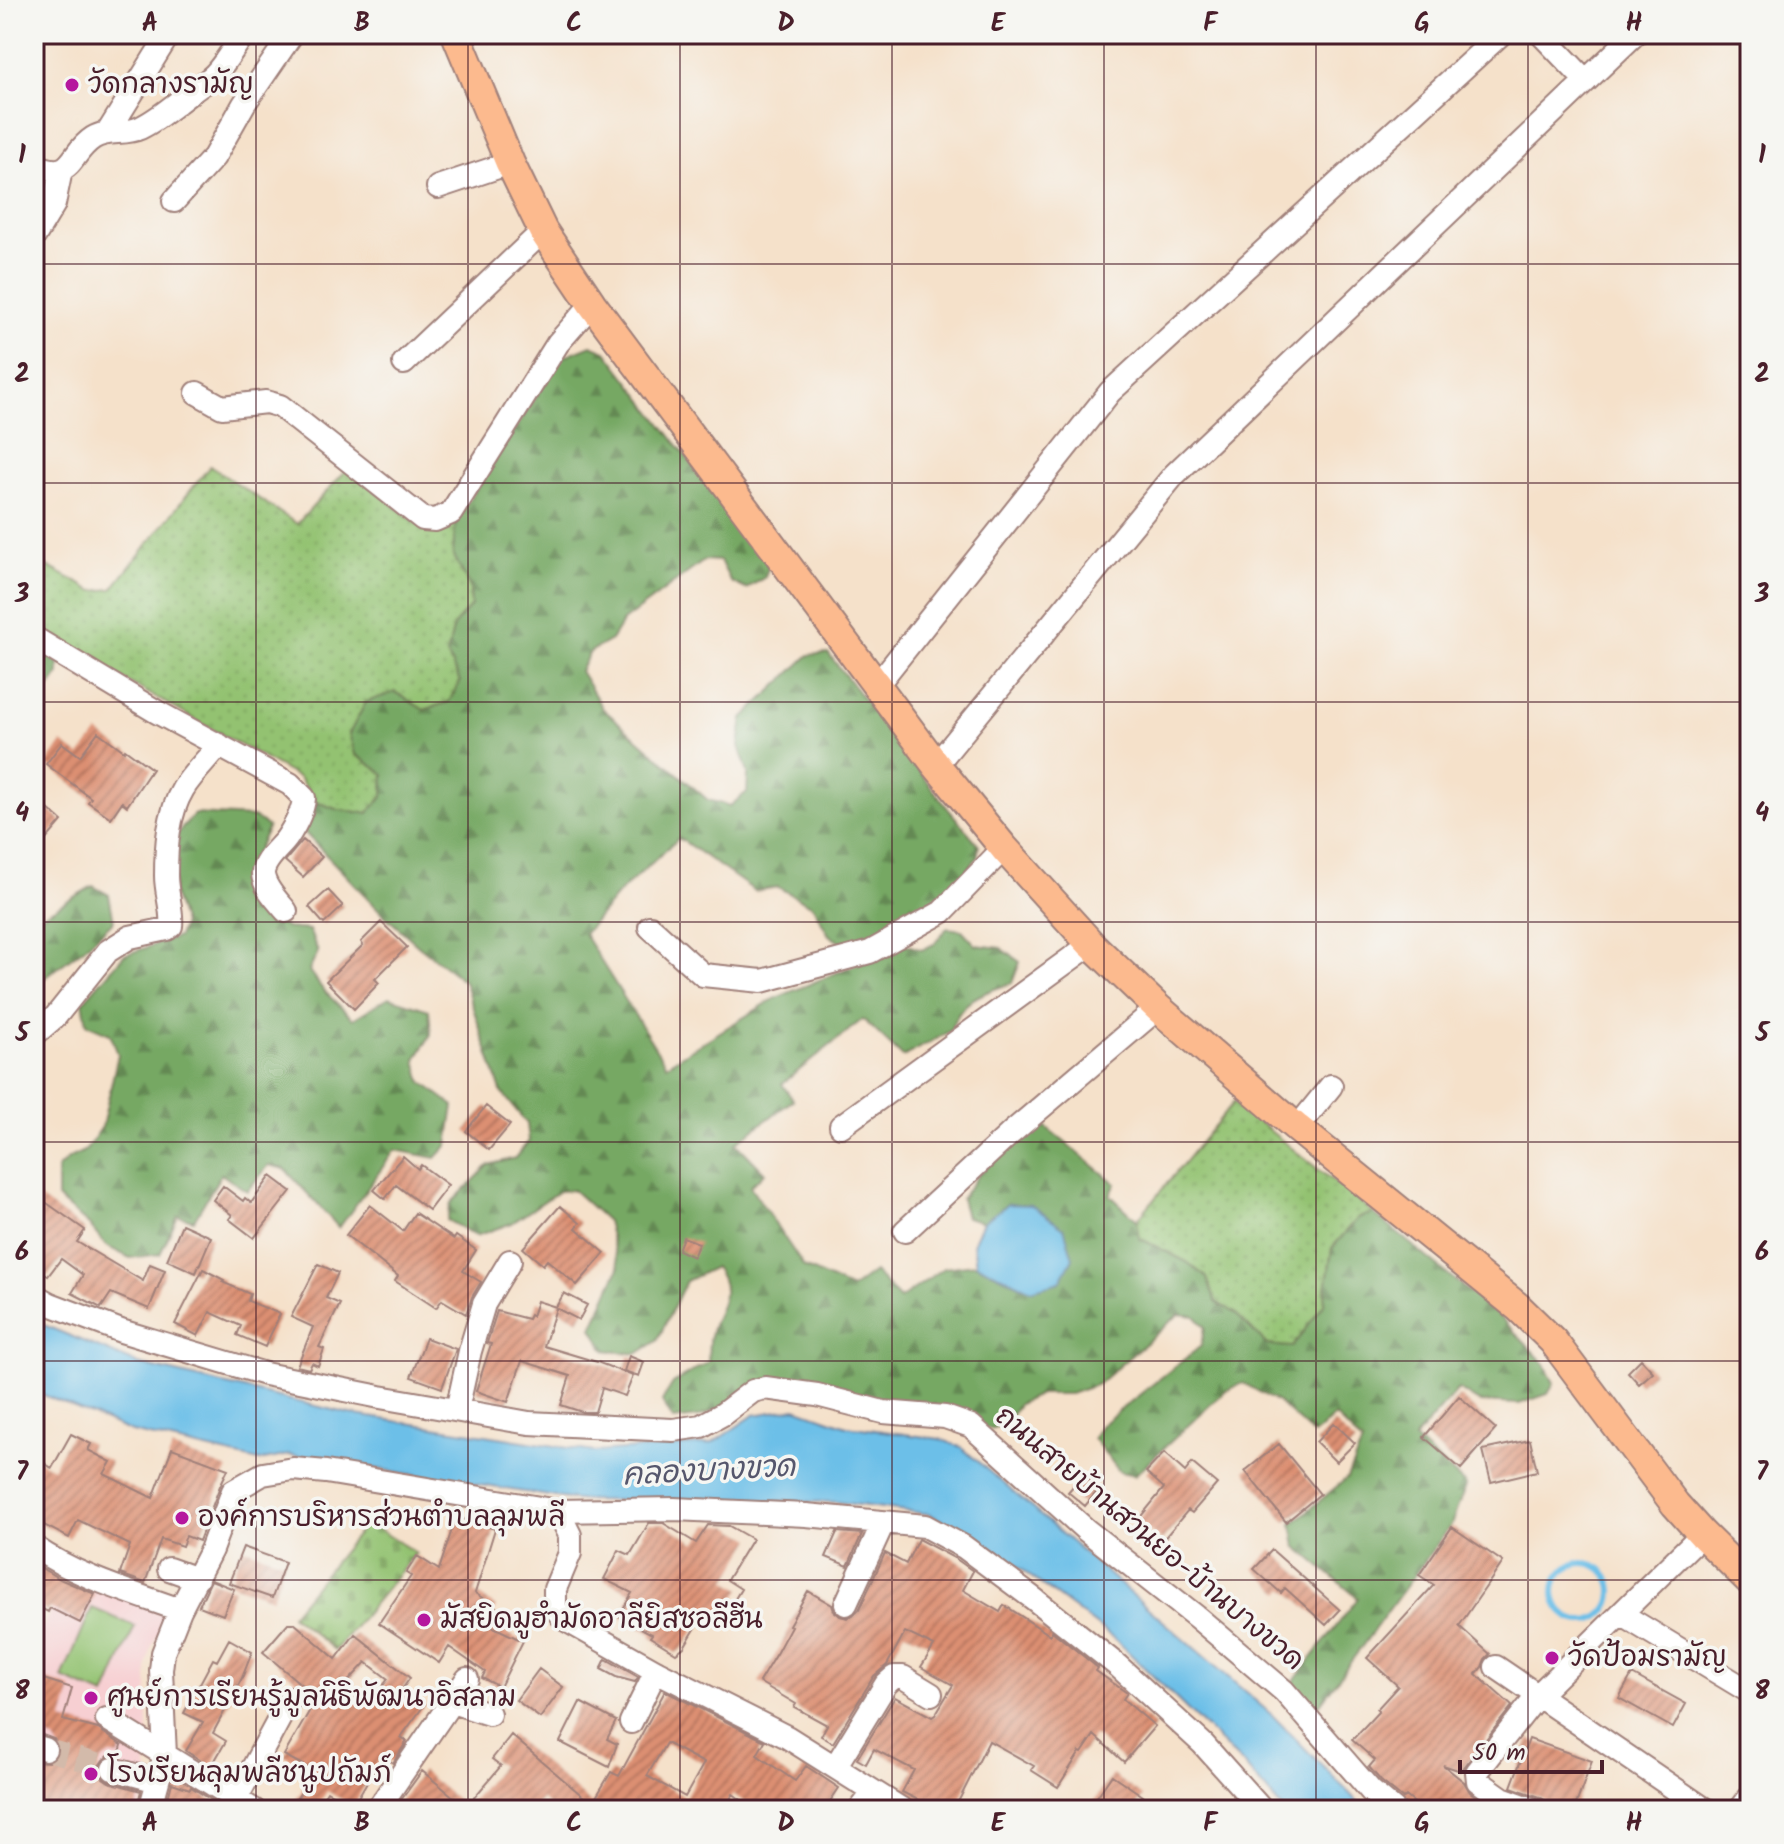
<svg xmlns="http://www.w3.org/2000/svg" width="1784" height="1844" font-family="Kalam,'Playpen Sans Thai',sans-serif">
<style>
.built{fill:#f7cfd2}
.grass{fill:url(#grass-dots);stroke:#6e704e;stroke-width:2}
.forest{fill:url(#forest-firs);stroke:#606447;stroke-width:2}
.cemetery{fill:url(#cemetery-stones);stroke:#6e704e;stroke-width:2}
.pitch{fill:#93c271;stroke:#6e704e;stroke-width:2}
.water{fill:#6cbfe8;stroke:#5b6f8a;stroke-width:2}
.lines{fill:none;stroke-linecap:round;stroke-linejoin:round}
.stream{stroke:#6cbfe8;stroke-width:6}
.building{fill:url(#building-hatch);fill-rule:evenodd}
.minor-tunnel{stroke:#d3baaa;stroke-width:22;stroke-dasharray:22 11;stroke-linecap:butt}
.minor-casing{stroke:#a0807a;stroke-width:26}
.major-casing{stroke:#a0807a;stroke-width:32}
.minor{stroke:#fff;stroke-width:22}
.major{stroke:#fcba8e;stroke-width:28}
.grid{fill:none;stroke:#4a1f2b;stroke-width:2;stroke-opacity:0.55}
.poi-dot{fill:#b5179e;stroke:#f6f6f2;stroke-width:3}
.labels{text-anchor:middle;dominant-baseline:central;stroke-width:7;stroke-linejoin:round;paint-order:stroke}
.poi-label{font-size:28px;fill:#4a1f2b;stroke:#f6f6f2;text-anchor:start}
.street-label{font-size:28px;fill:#4a1f2b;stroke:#f6f6f2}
.water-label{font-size:30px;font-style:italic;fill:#56576d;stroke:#f6f6f2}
.neatline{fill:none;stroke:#4a1f2b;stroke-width:3}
.grid-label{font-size:26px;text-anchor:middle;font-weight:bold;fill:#4a1f2b}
</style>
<defs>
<pattern id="grass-dots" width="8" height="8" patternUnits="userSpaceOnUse" patternTransform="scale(2)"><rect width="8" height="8" fill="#93c271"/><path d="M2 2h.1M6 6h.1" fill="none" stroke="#80a662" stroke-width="1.8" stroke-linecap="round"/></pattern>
<pattern id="forest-firs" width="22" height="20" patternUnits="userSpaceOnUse" patternTransform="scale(2)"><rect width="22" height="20" fill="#76a863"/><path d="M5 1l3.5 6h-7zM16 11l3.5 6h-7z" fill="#638852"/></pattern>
<pattern id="cemetery-stones" width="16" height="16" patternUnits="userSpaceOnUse" patternTransform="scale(2)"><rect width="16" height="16" fill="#93c271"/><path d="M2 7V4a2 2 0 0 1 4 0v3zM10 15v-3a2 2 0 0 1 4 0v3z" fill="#80a662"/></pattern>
<pattern id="building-hatch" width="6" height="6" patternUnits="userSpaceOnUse" patternTransform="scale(2)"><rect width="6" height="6" fill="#dc8f72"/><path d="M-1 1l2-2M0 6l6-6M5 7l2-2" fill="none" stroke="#b4745e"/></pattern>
</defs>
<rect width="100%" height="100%" fill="#f6f6f2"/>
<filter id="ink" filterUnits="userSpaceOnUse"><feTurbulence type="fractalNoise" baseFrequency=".0125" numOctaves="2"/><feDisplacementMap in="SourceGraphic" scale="16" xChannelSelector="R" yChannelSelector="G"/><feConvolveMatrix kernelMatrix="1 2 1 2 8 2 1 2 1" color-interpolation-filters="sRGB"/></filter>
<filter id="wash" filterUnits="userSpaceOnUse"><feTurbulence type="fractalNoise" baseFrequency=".006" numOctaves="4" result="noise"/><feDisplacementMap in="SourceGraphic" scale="32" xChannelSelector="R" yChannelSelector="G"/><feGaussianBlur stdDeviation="1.8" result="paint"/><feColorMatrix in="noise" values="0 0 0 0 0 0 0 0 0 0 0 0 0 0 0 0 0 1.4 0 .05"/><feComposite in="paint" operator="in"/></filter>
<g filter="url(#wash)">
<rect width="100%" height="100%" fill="#f5e1ca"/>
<path class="built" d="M69,1575L158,1609L166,1618L151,1648L147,1665L148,1732L146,1765L148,1770L140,1810H34V1644Z"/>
<path class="grass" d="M210,466L297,524L347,469L422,527L444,528L456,520L453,554L470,587L471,606L454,625L460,681L449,702L424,710L395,692L355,754L384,774L383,797L368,813L339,810L316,802L299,778L34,629V559L93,591L112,589Z
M1234,1102L1373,1213L1358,1218L1332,1248L1324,1304L1292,1348L1267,1345L1235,1313L1216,1302L1207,1278L1187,1262L1139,1238L1137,1220Z"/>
<path class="forest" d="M591,345L606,351L769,565L765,577L746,589L731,582L720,561L705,560L623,621L611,640L590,652L580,671L603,709L708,800L730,806L747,792L748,773L739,746L743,718L809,655L828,653L950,811L979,845L977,858L935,906L868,940L844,945L829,935L813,906L778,887L755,891L679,838L619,893L584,934L666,1065L774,999L905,944L922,950L934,944L947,928L962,930L976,945L1001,948L1020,962L1012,983C982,993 962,998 950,1031L903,1057L863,1019L782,1084L793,1100L736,1143L765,1173L750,1186L804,1267L851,1289L874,1272L900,1299L944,1268L975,1264L1031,1290L1008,1204L983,1222L966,1217L961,1199L979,1174L1040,1122L1116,1184L1110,1195L1137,1220L1139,1238L1187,1262L1207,1278L1216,1302L1235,1313L1267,1345L1292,1347L1324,1304L1332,1248L1358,1218L1373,1213L1502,1319L1545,1364L1554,1383L1548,1394L1519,1404L1479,1402L1458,1389L1414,1439L1466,1485L1451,1525L1313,1713L1292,1684L1358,1598L1296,1546L1292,1524L1347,1478L1362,1443L1335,1416L1314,1435L1279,1403L1243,1383L1225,1391L1135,1475L1120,1472L1093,1438L1100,1426L1201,1346L1205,1327L1195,1316L1179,1314L1098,1384L1070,1394H1040L1018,1404L1007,1424L990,1429L784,1380L699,1417L673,1420L662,1401L673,1383L708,1362C709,1354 708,1344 710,1336C715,1309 736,1295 715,1267L686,1281L657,1341L637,1354L605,1350L592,1328L619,1268L607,1221L573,1190L559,1191L512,1223L476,1236L447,1220L451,1203L489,1165L515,1158L529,1141L527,1124L501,1091L464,981L419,946L384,915L304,832L316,802L339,810L368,813L383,797L384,774L355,754L349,734L366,702L395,692L424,710L449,702L460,681L447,655L454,625L471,606L470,587L453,554L456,520L562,357Z
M34,647L59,664V674L34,708Z
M195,814L253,817L268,827L251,863L255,904L286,928L309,930L318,952L309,971L324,991L353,1019L389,997L429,1010L431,1034L416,1060L422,1082L454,1106L448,1145L436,1158L395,1150L339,1228L285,1169L269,1165L247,1191L221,1174L194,1220L178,1216L160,1254L130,1258L106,1246L89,1225L57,1198V1169L69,1158L86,1150L102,1127L118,1054L110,1034L87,1024L83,1002L124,955L178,937L183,924L173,893L176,835Z
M93,886L109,895L114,921L85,947L34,986V920Z"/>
<path class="cemetery" d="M367,1522L416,1553L335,1650L291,1615Z"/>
<path class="pitch" d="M92,1608L135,1626L105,1696L62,1678Z"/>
<path class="water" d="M1008,1204L1031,1205L1064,1228L1073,1258L1060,1282L1031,1290L976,1264L973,1243L983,1222Z
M34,1321L138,1364L350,1414L594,1452L711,1444L754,1415L796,1408L847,1426L940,1439L961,1447L1272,1715L1366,1810H1283L1245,1766L1116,1640L983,1541L929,1514L837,1502L575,1500L289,1455L259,1461L132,1432L34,1391Z"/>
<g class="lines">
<path class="stream" d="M1554 1592a29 29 0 1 1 58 0a29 29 0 1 1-58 0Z"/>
</g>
<g id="blocks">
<path class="building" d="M98,732L124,751L125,749L152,769L127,806L122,802L111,818L88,802L91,798L46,764L62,743L80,756Z
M34,797L62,821L44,842L34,833Z
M303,840L322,857L303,877L285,861Z
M328,890L343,906L324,924L309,907Z
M381,922L407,947L375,979L379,983L354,1009L326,981L363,945L361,942Z
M486,1106L510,1125L489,1150L466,1131Z
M403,1156L418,1169L421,1165L448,1185L429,1210L396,1185L385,1199L374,1190Z
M271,1176L291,1191L254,1238L229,1219L232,1215L213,1200L223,1186L243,1201L245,1198L251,1203Z
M34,1194L85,1230L77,1242L143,1281L150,1264L165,1270L149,1309L111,1293L101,1308L72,1293L83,1275L61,1259L48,1276L34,1266Z
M370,1205L403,1231L415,1213L454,1239L456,1236L476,1250L463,1271L481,1282L472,1297L466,1314L442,1300L436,1308L395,1281L398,1276L346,1235Z
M560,1206L580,1223L576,1228L605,1253L577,1285L547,1260L543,1265L523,1248Z
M182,1224L211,1237L196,1273L167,1260Z
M683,1237L699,1243L693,1257L678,1250Z
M318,1264L338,1273L326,1298L340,1304L319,1347L324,1349L318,1366L312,1363L309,1369L297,1366L313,1327L291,1317Z
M203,1269L224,1280L222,1282L250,1294L248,1301L280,1314L265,1347L237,1335L241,1326L210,1312L198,1336L175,1324Z
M564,1293L587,1305L579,1320L556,1308L544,1346L597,1362L633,1376L625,1396L602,1388L595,1412H582L561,1405L570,1376L522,1361L508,1402L476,1391L491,1344L487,1343L497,1311L528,1319L530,1315L532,1316L537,1301L556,1307Z
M426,1338L456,1349L442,1388L411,1377Z
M629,1356L644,1362L639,1376L624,1371Z
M1641,1359L1653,1372L1639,1384L1628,1372Z
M1459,1396L1496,1429L1461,1469L1424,1437Z
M1334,1423L1355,1443L1336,1462L1316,1442Z
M71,1434L91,1444L88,1450L111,1462L104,1474L153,1498L172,1448L228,1469L220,1486L199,1541L186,1536L182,1546L161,1539L145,1583L120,1574L130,1545L78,1520L69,1538L34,1520V1457L52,1468Z
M1530,1440L1537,1471L1491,1482L1483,1450Z
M1279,1444L1320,1494L1286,1522L1245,1471Z
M1164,1453L1185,1472L1192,1463L1217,1484L1192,1513L1188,1510L1162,1541L1137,1521L1164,1488L1146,1472Z
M1083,1475L1099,1489L1085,1506L1068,1492Z
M456,1517L495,1529L475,1593L496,1607L485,1623L523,1641L500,1687L482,1678L485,1672L449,1647L439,1663L379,1623L411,1576L406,1573L417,1556L439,1570Z
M649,1523H663L696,1543L708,1525L729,1526L752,1539L727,1580L741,1589L720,1623L705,1613L684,1647L676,1653L650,1637L652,1634L619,1616L632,1593L604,1579L619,1550L630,1555Z
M1452,1527L1503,1562L1459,1626L1490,1654L1485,1659L1482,1667L1476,1674L1512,1706L1461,1771L1443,1765L1464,1782L1470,1792L1495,1810H1423L1406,1796L1403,1799L1381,1781L1369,1767L1375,1760L1352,1740L1379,1711L1377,1709L1398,1686L1367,1658L1434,1585L1419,1575Z
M837,1532L862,1534L848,1566L826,1557Z
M918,1539L956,1559L973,1571L963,1590L1000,1612L1004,1605L1050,1635L1052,1631L1098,1668L1096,1671L1127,1693L1123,1699L1155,1726L1124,1762L1094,1735L1082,1753L1080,1752L1058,1787L1031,1770L1034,1766L989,1741L954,1810H938L902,1792L914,1770L874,1749L866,1764L857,1759L895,1697L932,1717L935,1715L953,1685L921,1667L934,1646L905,1632L887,1665L874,1676L833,1743L821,1736L827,1725L794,1707L796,1704L759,1682L777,1652L791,1626L789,1625L808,1591L832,1605L834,1611L840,1616L847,1618L853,1616L859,1610L885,1553L906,1564Z
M243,1547L285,1562L272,1598L229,1583Z
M1272,1550L1340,1610L1326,1625L1285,1588L1281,1593L1254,1569Z
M34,1564L62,1580L95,1594L80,1623L50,1608L48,1612L34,1605Z
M211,1580L234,1589L223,1615L199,1606Z
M288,1623H294L336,1659L355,1634L410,1678L403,1688L425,1704L401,1737L407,1741L393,1763L382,1756L353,1806L327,1791L315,1810H289L309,1780L304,1777L310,1769L284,1755L317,1698L263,1652ZM366,1662L388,1679L369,1704L346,1684Z
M229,1639L252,1652L242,1678L213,1733L226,1741L211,1767L186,1751L203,1722L184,1713L213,1659L217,1661Z
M606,1659L638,1677L635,1682L616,1677L601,1669Z
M539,1669L563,1687L540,1718L516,1700Z
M1632,1674L1686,1704L1673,1728L1619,1698Z
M37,1677L72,1688L63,1720L98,1729L122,1745L119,1756L110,1755L103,1760L99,1766V1772L103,1778L109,1782L141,1791L136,1810H34V1761L49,1762L55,1758L59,1752L58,1745L54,1739L34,1732V1686Z
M665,1691L765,1741L757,1755L795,1781L806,1766L839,1788L824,1810H755L733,1794L724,1810H554L541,1799L532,1810H394L422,1771L466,1807L501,1766L492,1759L511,1735L592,1804L611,1772L619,1776ZM666,1743L704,1763L685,1797L647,1776Z
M580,1702L616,1721L607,1739L617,1744L609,1767L560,1742Z
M1529,1739L1592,1761L1574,1810L1546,1801L1540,1797L1511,1787Z
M1112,1775L1143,1796L1133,1810H1088Z
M172,1783L190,1789L191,1787L227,1810H165Z"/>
</g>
</g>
<g filter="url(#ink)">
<use href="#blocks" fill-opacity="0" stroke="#a0807a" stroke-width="2"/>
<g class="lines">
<path class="minor-tunnel" d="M45,1749L113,1769"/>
<defs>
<path id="minor" d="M1541,34L1586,81
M108,132L169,34
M34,164C74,183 68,154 93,138C107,129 125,135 140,128C159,119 174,105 190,93C198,87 208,81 215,74C226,62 234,47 244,34
M438,187L510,163
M174,201L214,157L244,104L292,34
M34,237L54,204L61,170
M404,363L543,231
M197,393L222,407L266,402L280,406L423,519L435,520L451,513L558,343L592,304
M34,638L157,712L290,784L304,798C303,812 295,826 287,838C280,848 263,860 263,874C264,888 278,901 286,911
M877,685L1110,392L1501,34
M936,765L1174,475L1635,34
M650,927L703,975L762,981L870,952L942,912L1004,848
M34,1035L56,1016L108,951L130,937L167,929L171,926C173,912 166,892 166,876C166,847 168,814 183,789C192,774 208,759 219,745
M841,1126L1091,944
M1297,1128L1331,1086
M905,1231L1011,1133L1158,1008
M34,1295L50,1304L121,1331L265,1374L380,1397L529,1423L673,1430L701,1426L723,1414L753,1391L765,1388L817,1395L883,1412L945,1417L971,1426L1086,1530L1198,1618L1284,1691L1371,1791L1394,1810
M457,1410L470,1351L484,1304L510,1261
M558,1511L570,1535V1553L555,1589V1608L564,1619L656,1671L787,1737L903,1810
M34,1547C78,1577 130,1592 180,1610
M169,1569L197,1579
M846,1604L883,1523
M1621,1614L1750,1692
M1496,1667L1706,1810
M452,1702L489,1714
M107,1719L254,1810
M631,1722L656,1671
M34,1746L45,1749
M835,1767L886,1684L894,1677H903L931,1694
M113,1769L157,1781
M236,1799L290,1699
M150,1810L165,1755L161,1670L163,1653L180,1610L211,1550L233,1491L263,1474L293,1469L326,1472L558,1511L674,1509L806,1515L925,1526L964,1547L1034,1599L1118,1666L1203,1744L1262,1810
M377,1810L467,1679
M860,1810L874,1792
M1535,1810L1502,1798L1478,1781L1477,1772L1538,1695L1702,1534
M1740,1810L1750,1797"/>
<path id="major" d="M456,34L510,163L543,231L592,304L936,765L1004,848L1091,944L1158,1008L1297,1128L1518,1307L1553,1341L1675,1504L1702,1534L1750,1581"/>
</defs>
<use href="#minor" class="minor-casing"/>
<use href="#major" class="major-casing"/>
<use href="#minor" class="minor"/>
<use href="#major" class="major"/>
</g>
</g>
<path class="grid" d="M256,34V1810M468,34V1810M680,34V1810M892,34V1810M1104,34V1810M1316,34V1810M1528,34V1810M34,264H1750M34,483H1750M34,702H1750M34,922H1750M34,1142H1750M34,1361H1750M34,1580H1750"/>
<g class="poi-dot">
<circle cx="72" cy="85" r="8"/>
<circle cx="182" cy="1518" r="8"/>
<circle cx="424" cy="1620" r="8"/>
<circle cx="1552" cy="1658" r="8"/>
<circle cx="91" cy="1698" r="8"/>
<circle cx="91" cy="1774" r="8"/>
</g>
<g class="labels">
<g class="poi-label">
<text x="88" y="85">วัดกลางรามัญ</text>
<text x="198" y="1518">องค์การบริหารส่วนตำบลลุมพลี</text>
<text x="440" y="1620">มัสยิดมูฮำมัดอาลียิสซอลีฮีน</text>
<text x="1568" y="1658">วัดป้อมรามัญ</text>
<text x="107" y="1698">ศูนย์การเรียนรู้มูลนิธิพัฒนาอิสลาม</text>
<text x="107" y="1774">โรงเรียนลุมพลีชนูปถัมภ์</text>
</g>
<g class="street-label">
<text transform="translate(1149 1539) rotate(40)">ถนนสายบ้านสวนยอ-บ้านบางขวด</text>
</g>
<g class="water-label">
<text transform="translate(709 1472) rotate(-3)">คลองบางขวด</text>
</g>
</g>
<rect width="1784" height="1844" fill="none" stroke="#f6f6f2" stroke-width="88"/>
<path d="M1460 1760v12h142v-12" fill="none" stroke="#4a1f2b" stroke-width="4"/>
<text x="1472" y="1760" font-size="24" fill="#4a1f2b" stroke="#f6f6f2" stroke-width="6" paint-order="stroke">50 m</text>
<rect x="44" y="44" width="1696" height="1756" class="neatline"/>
<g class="grid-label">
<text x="150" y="31">A</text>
<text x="362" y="31">B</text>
<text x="574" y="31">C</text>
<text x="786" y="31">D</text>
<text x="998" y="31">E</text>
<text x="1210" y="31">F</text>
<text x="1422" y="31">G</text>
<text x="1634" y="31">H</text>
<text x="22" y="163">1</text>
<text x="1762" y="163">1</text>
<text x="22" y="382">2</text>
<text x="1762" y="382">2</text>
<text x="22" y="602">3</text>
<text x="1762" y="602">3</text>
<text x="22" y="821">4</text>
<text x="1762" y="821">4</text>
<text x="22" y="1041">5</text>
<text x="1762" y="1041">5</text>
<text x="22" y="1260">6</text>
<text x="1762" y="1260">6</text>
<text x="22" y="1480">7</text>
<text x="1762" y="1480">7</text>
<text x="22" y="1699">8</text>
<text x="1762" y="1699">8</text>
<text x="150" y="1831">A</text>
<text x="362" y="1831">B</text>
<text x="574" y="1831">C</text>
<text x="786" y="1831">D</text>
<text x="998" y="1831">E</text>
<text x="1210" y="1831">F</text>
<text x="1422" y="1831">G</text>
<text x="1634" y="1831">H</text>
</g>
</svg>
